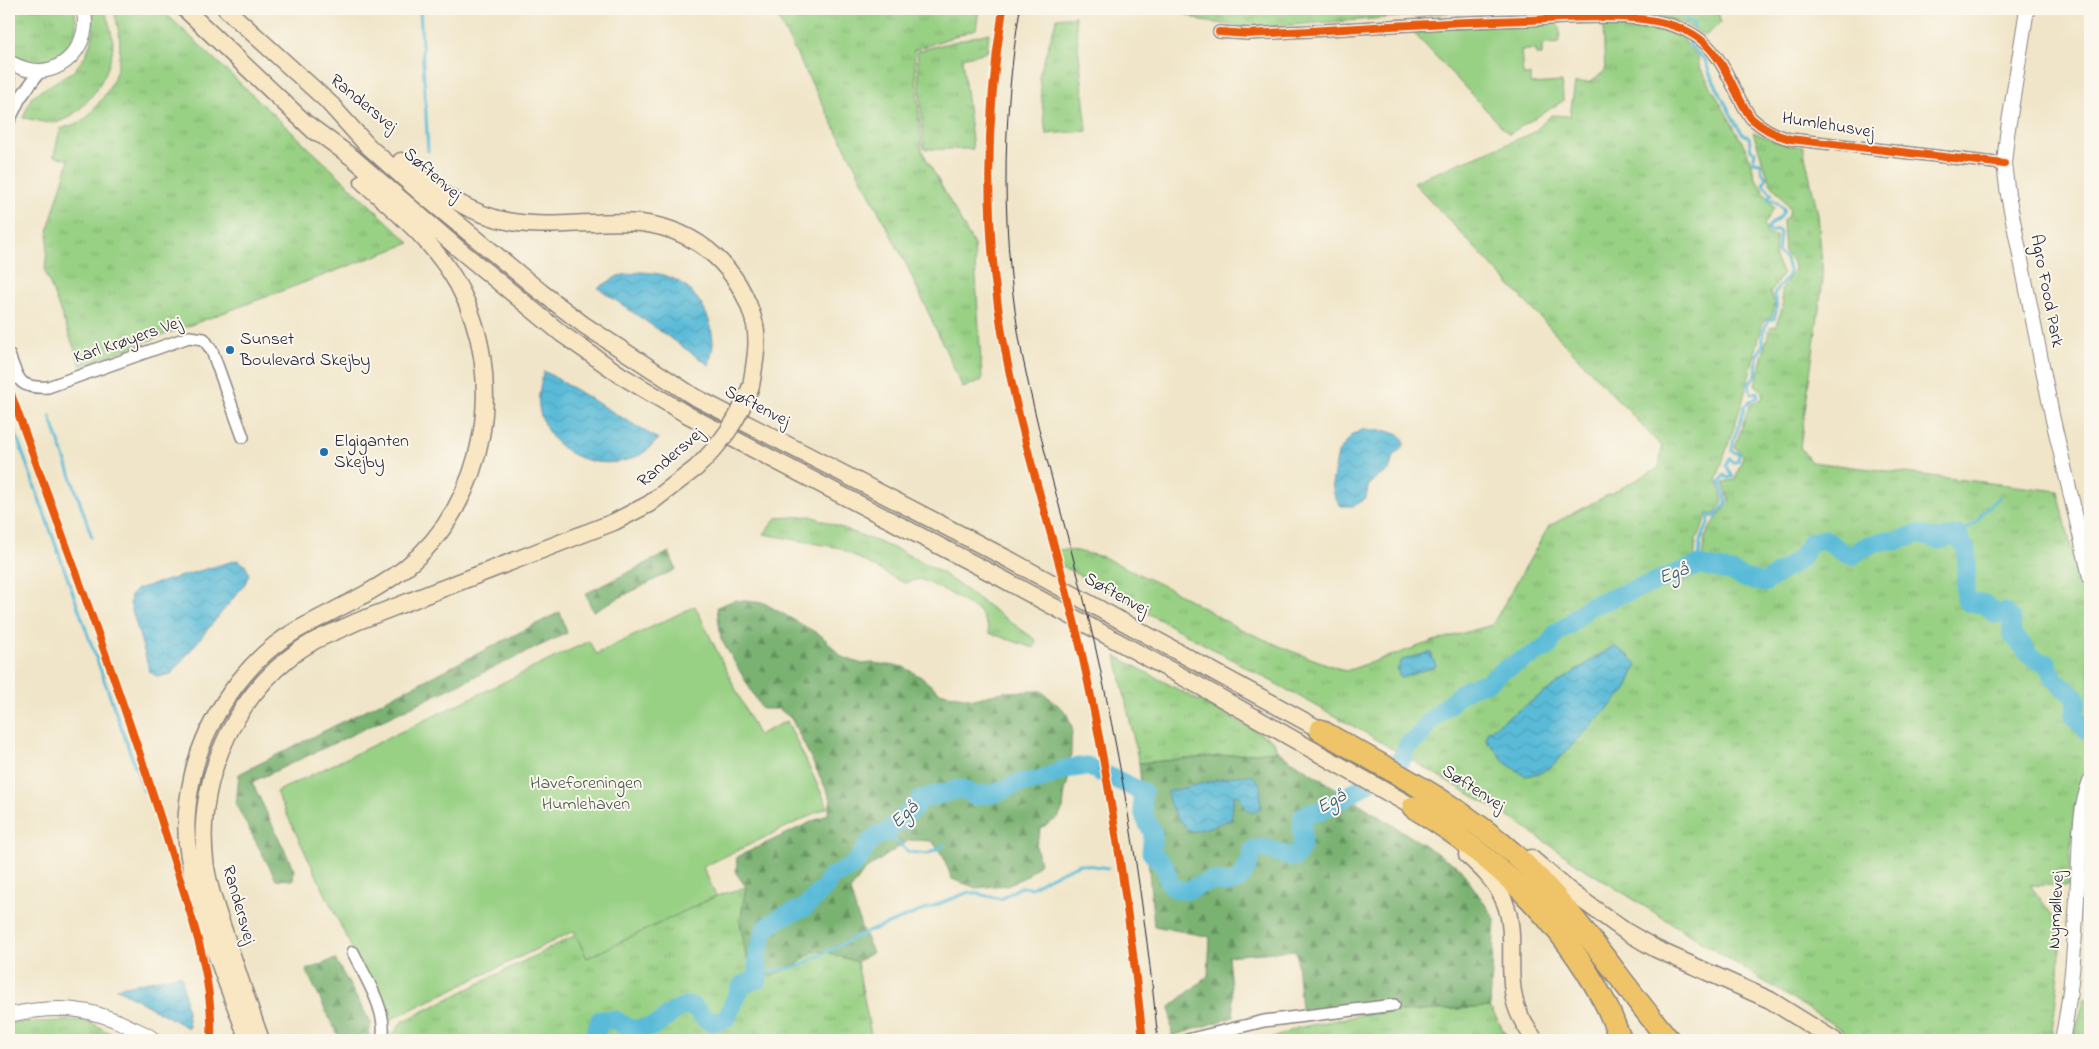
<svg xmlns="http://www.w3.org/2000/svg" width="2099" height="1049" font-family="'Indie Flower',sans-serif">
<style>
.grass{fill:url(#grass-tufts);stroke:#5d7960}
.forest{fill:url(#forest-firs);stroke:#4e6a56}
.garden{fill:#98d084;stroke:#5d7960}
.water{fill:url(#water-waves);stroke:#3e6e8a}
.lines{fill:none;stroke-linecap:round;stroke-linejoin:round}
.stream{stroke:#5abbd8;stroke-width:3}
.river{stroke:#5abbd8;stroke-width:19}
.minor-casing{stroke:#898482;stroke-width:14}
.tertiary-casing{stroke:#898482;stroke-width:16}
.secondary-casing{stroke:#898482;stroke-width:19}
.motorway-casing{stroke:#898482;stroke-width:24}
.minor{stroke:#fff;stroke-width:11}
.tertiary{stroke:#fff;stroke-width:14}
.secondary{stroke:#f9e7c3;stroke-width:16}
.motorway{stroke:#efc469;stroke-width:21}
.tram{stroke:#22223b;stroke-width:1}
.secondary-bridge-casing{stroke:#898482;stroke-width:19;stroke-linecap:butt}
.secondary-bridge{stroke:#f9e7c3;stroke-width:16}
.cycleway-casing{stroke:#fbf7ec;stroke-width:11}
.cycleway{stroke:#e8590c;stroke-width:8}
.poi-dot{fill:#1f6fb2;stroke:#fbf7ec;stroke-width:2}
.labels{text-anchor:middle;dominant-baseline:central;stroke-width:4;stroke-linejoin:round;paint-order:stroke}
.street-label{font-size:18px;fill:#22223b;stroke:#fbf7ec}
.poi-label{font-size:18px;fill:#22223b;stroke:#fbf7ec;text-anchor:start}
.park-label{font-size:18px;fill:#455651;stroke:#fbf7ec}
.water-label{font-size:19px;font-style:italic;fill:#365872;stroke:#fbf7ec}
</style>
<defs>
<pattern id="grass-tufts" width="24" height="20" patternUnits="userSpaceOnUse" patternTransform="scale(1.25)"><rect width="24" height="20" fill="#98d084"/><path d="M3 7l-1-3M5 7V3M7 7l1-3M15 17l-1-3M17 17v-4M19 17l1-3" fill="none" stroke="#83b273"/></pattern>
<pattern id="forest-firs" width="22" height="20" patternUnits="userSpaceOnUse" patternTransform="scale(1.25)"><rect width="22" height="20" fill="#7ab272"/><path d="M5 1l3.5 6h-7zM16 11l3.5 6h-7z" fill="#64905f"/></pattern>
<pattern id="water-waves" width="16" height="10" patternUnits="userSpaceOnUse" patternTransform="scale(1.25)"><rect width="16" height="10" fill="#5abbd8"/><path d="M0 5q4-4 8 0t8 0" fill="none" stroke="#4ea0ba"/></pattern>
</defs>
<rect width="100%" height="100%" fill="#fbf7ec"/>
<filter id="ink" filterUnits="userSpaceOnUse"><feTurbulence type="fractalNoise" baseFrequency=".02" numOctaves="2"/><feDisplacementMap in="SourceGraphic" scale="10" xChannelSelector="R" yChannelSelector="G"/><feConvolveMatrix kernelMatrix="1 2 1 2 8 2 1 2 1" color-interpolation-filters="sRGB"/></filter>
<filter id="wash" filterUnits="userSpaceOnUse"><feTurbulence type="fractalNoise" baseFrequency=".0096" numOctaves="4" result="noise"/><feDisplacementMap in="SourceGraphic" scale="20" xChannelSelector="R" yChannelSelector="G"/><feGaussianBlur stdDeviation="1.12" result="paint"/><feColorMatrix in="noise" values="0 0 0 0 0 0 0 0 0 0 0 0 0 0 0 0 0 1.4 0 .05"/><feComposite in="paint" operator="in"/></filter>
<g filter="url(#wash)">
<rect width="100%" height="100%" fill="#f0e5c8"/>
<path class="grass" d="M9,9H74C76,17 77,24 75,32C69,62 31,70 9,53Z
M93,9H104C108,19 112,32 113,43C113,71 87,111 61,121C49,126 35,119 23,118L32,96L74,71L86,55L93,36Z
M113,9H161L410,243L81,366L45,271L49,226L69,160L54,156L60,129C68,126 78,124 85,119C90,115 94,108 98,104C122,76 125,42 113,9Z
M773,9H979L976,29L914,50L922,151L974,245L982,380L963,388L907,266Z
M1172,9H1501L1254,28L1202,21Z
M1595,9H1717L1721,23L1705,36L1683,23L1638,12H1596Z
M1075,16L1087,131L1046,134L1039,76L1057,18Z
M1603,23C1631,24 1656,27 1683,37L1687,46L1698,56L1699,65L1747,151L1755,177L1774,208L1764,225L1768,235L1776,236L1775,259L1783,273L1770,293L1775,303L1772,316L1763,322L1743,400L1717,478L1723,501L1715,514H1708C1702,523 1703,532 1696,539L1694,563L1589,603L1571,617L1564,626L1554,630L1547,643L1484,680L1462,687L1416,730L1423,735L1466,693L1485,685L1507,671L1550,650L1559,636L1574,627L1584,614L1653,584L1700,570C1704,559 1702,548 1705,538C1711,524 1721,513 1730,502L1723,482L1735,480L1743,456L1735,447L1749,406L1763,398L1761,389L1755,385L1770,327L1776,326L1783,306L1781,291L1794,269L1793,262L1785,253L1783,220L1789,215L1790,208L1770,182L1753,132L1785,145L1803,147L1818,214L1823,279L1800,447L1811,462L2058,491L2090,629V769C2070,794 2071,854 2069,886L2030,885L2061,927L2059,973L2051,1040H1858L1577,864L1514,820L1362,731L1053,561L1050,549L1077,551L1103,557L1176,592L1236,627L1291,651L1346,671L1434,641L1492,625L1549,526L1659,468L1662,447L1413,182L1533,133L1551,115L1570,116L1575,83L1591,82L1605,71Z
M989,33L987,52L962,58L973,149H924L917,51Z
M811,516L901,551L942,573L1036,640L1034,648L989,633L987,624L979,611L946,591L920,579L904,583L840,548L764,534L776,518Z
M1116,656L1274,741L1277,751L1139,763Z
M746,887L740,922L797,964L812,951L827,952L857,962L872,1040H388L402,1022L576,935L587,958L716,896Z
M2085,997L2090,1002V1040H2073Z
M1490,1007L1509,1040H1269L1297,1028L1366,1014Z
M86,1020L110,1033L89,1036L79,1040H9V1023Z"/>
<path class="forest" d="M669,552L676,569L593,611L585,594Z
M735,600L764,603L822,636L842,657L862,664L872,663L904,667L921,677L939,692L974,699L1003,692L1041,691L1066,712L1072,727L1070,773L1065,791L1063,809L1058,818L1041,828L1036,845L1040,863L1027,876L1007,885L976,888L952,879L943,856L932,841L909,840L865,870L850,891L861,927L873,952L857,962L827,952L813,951L797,964L772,976L758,973L746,957L740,922L746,887L736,873L737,857L828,814L831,799L791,718L779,709H762L721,639L717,607Z
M560,612L567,633L252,782L294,870L293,880L276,879L236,805L239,774Z
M1277,751L1460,868L1495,919L1490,1007L1366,1014L1301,1009L1296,950L1228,956L1234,1017L1172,1036L1170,1007L1208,976L1210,937L1154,926L1139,763Z
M335,959L371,1023L369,1038L366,1040H340L306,970Z"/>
<path class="garden" d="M1557,22L1560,30L1559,43L1542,45V55H1537L1536,50H1521L1523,75H1530V84L1562,82L1563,101L1509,134L1411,30Z
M695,606L758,735L787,721L828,807L703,867L716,896L587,958L574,931L387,1021L276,792L589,641L596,654Z"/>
<path class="water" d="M641,272C648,273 657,273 664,275C693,284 712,313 713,343C713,350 710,358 709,365L598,288L618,276Z
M544,371L658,439H659C652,445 645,453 638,456C600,473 554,457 541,416C536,401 540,386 544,371Z
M1365,429L1388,431L1400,435L1404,440V445L1394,456L1389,471L1374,479L1368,487L1366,498L1354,506H1341L1335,498L1332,484L1338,453L1353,434Z
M237,560L246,566L249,575L244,585L171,674L158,677L150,672L130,603L131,595L137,589Z
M1614,646L1629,656L1637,664L1626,690L1552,766L1540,773L1525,776L1506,763L1486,739L1487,732L1602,653Z
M1427,653H1431L1436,666L1401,678L1397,670L1402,660Z
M1252,775L1260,784L1261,808L1253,813L1246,809L1239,796L1234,794L1231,819L1213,826L1191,832C1178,820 1170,810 1167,792L1234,776Z
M179,975L182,977L189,1027L188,1028L116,988Z"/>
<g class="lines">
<path class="stream" d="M420,9L428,151
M1688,9L1686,21L1694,23L1693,27
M1689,38V44L1705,60L1710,74L1736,124L1743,134L1749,137L1751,150L1755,152L1753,162L1761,163L1762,172L1766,177L1763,184L1772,194L1769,197V200H1773L1784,209C1781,221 1772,221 1767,228L1770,232L1777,230L1780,232L1778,253L1786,258C1786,263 1788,266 1789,270C1790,280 1776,286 1774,295C1778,304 1777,309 1774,319H1769L1763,332V346L1757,355L1756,374L1749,384L1751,394L1757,392L1758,397L1744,406C1743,422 1732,435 1732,451L1739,454L1738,461L1733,463L1730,458L1726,465L1733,477L1728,478L1724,475L1720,482L1727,502L1715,517L1709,516L1708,524L1700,542L1699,565
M9,415L144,791
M50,416L92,537
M1958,535L1978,521L1982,513L2000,497
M886,833L909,852L928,854L945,845
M758,976L773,971L800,966L855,937L969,892L1001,899L1020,887L1031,888L1050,877L1080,864L1108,868"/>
<path class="river" d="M593,1040L600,1020H615L632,1030C638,1028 649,1028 654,1026C666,1021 672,1008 686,1006C703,1004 697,1029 726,1019L742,985L758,979L757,954L766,928L781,917L804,908L826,886L830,877C839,873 848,870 855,863C865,853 869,834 886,833L915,807L921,799L959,789L966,790L974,796L996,793L1019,783L1037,781L1065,769L1087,766L1143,792C1140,808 1144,820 1153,832L1151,852C1155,858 1161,861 1164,866C1169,872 1166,883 1173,887C1190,897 1198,881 1214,881C1222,881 1228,886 1236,881C1246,875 1250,860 1253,850C1268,844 1280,856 1295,857C1307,847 1300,830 1303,816L1311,812H1319L1353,793L1401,760L1408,744L1418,738L1429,722L1460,694L1469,688L1488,682L1505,669L1548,647L1557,632L1569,625L1588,607L1699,565L1732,572L1744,578L1764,583L1800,559L1811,542L1825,539L1842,552L1852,556L1862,548L1882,541H1896L1918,534L1939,540L1958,535L1967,552L1965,597L1968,602L1985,604L1995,614L2004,612L2011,618L2012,635C2031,649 2021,657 2048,664C2050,670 2052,678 2057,682C2074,699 2080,687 2074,717L2090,733"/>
</g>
</g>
<g filter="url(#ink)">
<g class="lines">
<defs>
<path id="minor" d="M1219,32L1249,34C1341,30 1433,22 1526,20C1573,18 1653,9 1694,35C1724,53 1732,91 1751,118C1763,129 1774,135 1790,139L2004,164
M9,80L11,100L9,113
M9,121L20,98L40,71
M9,355C18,380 19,389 48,387L189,337L204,339L212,351L243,437
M353,952C365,977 389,1013 382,1040
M1187,1040L1264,1021L1394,1005"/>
<path id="tertiary" d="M2027,9L2007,135L2004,164L2008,195L2053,420L2090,577
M9,62C18,67 28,71 39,71C70,70 92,37 83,9
M9,1015C53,1005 89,1006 130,1027C138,1031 148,1034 154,1040
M2062,1040C2073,988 2075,933 2078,880C2080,847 2078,812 2090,781"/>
<path id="secondary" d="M185,9L315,132
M226,9L335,108
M328,102L368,146L422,194L541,292L584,325L693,396L1010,560L1330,735
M307,124L353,158L461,251L562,334L622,376L686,414L1001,578L1214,694L1413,807L1420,814
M401,161C433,189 469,215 512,222C555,229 598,219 641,223C699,230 741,269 755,325C759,344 754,367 751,386
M1467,855C1483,869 1497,883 1505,903C1516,931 1508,962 1513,992C1515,1010 1524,1025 1535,1040
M1531,858L1571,892L1625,931L1656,949L1770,1000L1834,1040
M248,1040C227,981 199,919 189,857C184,831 187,800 193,774C206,719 246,659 297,630C333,610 372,594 405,568C487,503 508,376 458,285C435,243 398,213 363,182
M261,1040C249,1007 238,973 227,940C218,913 208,887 205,860C195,775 240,683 314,641C327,634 342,629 356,622L614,522L649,504L696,468"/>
<path id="motorway" d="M1320,730C1385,768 1457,803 1514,854C1574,909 1617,978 1669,1040
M1413,807C1494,856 1559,917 1604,1001C1611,1014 1615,1027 1621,1040"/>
</defs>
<use href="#minor" class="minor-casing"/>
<use href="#tertiary" class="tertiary-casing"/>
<use href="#secondary" class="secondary-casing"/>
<use href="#motorway" class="motorway-casing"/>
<use href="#minor" class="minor"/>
<use href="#tertiary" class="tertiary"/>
<use href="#secondary" class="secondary"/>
<use href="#motorway" class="motorway"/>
<path class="tram" d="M1020,9C1001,123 1001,240 1022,354C1042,454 1074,551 1096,650C1125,779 1145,909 1158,1040"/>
<defs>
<path id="secondary-bridge" d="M696,468C723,442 738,420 751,386"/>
</defs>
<use href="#secondary-bridge" class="secondary-bridge-casing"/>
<use href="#secondary-bridge" class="secondary-bridge"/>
<defs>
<path id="cycleway" d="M1003,9C984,126 984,243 1007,360C1026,458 1059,553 1081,650C1110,779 1129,909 1143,1040
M1219,32L1249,34C1341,30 1433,22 1526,20C1573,18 1653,9 1694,35C1724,53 1732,91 1751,118C1763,129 1774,135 1790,139L2004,164
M9,388C63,539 121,689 168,842C188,907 214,972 211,1040"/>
</defs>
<use href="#cycleway" class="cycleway-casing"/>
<use href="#cycleway" class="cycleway"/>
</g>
</g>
<g class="poi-dot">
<circle cx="230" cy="350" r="5"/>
<circle cx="324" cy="452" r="5"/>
</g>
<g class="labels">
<g class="street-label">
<text transform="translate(363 104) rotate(39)">Randersvej</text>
<text transform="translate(1828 126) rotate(9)">Humlehusvej</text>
<text transform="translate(432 175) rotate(41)">Søftenvej</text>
<text transform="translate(2046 291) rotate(79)">Agro Food Park</text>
<text transform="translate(128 341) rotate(-19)">Karl Krøyers Vej</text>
<text transform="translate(757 407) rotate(27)">Søftenvej</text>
<text transform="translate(671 458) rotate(-41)">Randersvej</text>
<text transform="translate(1116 595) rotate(29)">Søftenvej</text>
<text transform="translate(1473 789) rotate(33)">Søftenvej</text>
<text transform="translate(238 905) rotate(74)">Randersvej</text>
<text transform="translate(2057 910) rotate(-87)">Nymøllevej</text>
</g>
<g class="poi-label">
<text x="240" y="340">Sunset<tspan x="240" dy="21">Boulevard Skejby</tspan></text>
<text x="334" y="442">Elgiganten<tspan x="334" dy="21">Skejby</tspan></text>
</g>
<g class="park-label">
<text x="586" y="784">Haveforeningen<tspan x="586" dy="21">Humlehaven</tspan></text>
</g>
<g class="water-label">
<text transform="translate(1674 574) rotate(-20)">Egå</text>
<text transform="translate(1332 802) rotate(-30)">Egå</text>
<text transform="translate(905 815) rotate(-43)">Egå</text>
</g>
</g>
<rect width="2099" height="1049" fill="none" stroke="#fbf7ec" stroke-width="30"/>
</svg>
